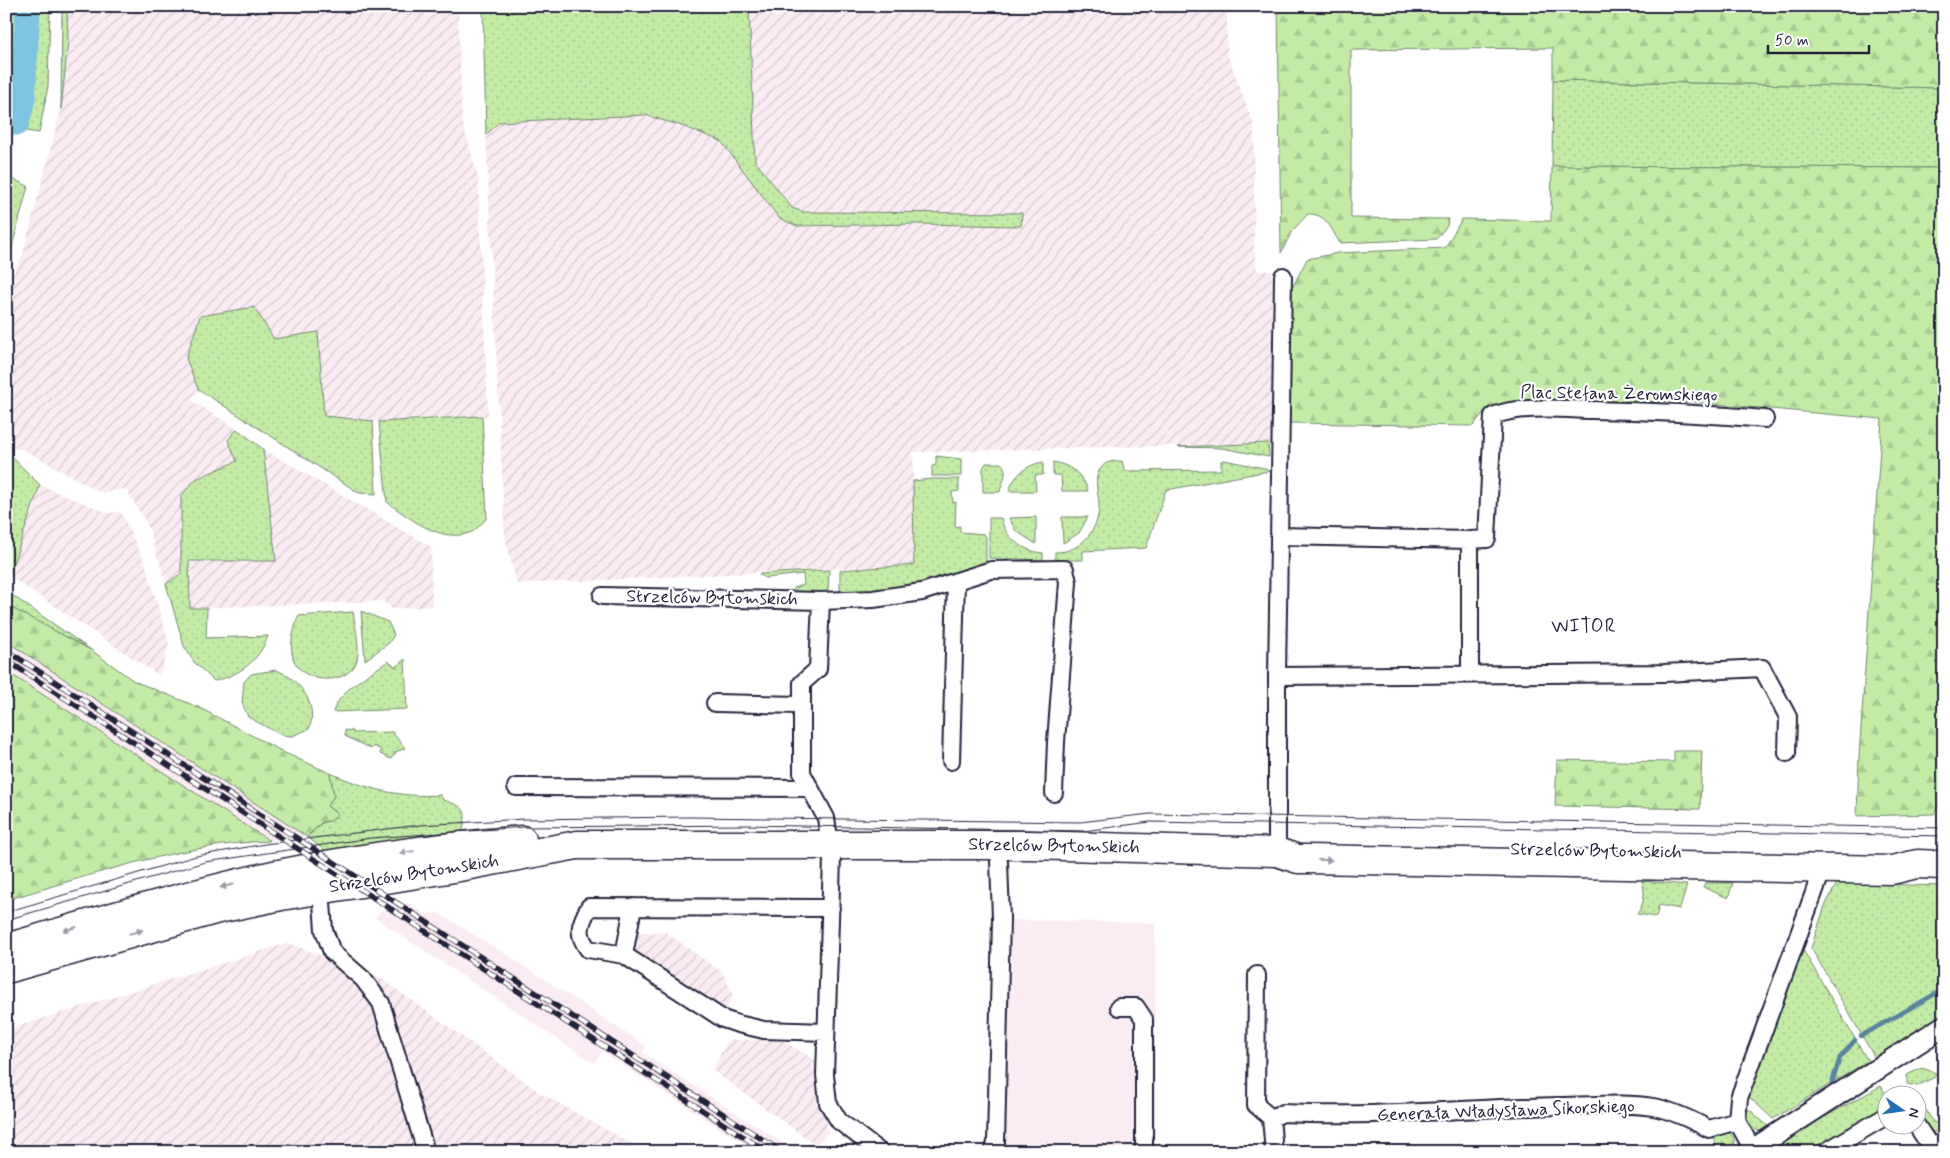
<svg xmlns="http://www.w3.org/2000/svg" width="1950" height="1158" font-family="Mynerve,sans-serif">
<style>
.built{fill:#fbebf3}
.industrial{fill:url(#industrial-furrows)}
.grass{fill:url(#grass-dots);stroke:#728670}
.forest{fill:url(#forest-firs);stroke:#728670}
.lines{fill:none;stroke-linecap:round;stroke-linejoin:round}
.stream{stroke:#5a839e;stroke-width:4.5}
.river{stroke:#7fc4e0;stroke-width:25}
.minor-casing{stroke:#22223b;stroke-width:20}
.tertiary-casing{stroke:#22223b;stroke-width:24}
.trunk-casing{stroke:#22223b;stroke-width:31}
.minor{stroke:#fff;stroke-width:16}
.tertiary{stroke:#fff;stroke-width:20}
.trunk{stroke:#fff;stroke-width:28}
.tram{stroke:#22223b;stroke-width:1}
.rail-casing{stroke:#22223b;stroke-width:5.5}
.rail{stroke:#fff;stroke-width:4;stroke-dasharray:11;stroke-linecap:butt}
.oneway{fill:#9c9ca7}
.labels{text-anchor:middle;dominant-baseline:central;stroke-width:4.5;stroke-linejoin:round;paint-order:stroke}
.street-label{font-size:18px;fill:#22223b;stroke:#fff}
.neighbourhood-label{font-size:19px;letter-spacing:1px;fill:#22223b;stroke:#fff}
</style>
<defs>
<pattern id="industrial-furrows" width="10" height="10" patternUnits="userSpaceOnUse" patternTransform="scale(1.25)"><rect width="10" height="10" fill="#fbebf3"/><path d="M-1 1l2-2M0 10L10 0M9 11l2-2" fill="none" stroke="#d7c9d1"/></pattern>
<pattern id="grass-dots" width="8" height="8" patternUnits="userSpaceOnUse" patternTransform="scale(1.25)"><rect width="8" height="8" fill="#c3eba6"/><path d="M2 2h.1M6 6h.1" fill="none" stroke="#a7c990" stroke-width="1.8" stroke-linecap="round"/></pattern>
<pattern id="forest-firs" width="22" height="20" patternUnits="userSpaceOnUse" patternTransform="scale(1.25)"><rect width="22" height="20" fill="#c3eba6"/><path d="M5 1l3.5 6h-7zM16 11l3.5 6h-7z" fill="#a7c990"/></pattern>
</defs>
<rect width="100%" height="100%" fill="#fff"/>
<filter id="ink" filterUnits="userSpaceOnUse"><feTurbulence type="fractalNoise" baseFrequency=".02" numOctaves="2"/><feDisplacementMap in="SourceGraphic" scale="10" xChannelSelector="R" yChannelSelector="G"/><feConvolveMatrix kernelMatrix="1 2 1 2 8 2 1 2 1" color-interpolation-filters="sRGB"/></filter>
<g filter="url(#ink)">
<path class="built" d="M6,641L130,720L307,837L270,841L6,671Z
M407,903L425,914L438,913L510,957L646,1046L643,1053L797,1152H757L602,1052L594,1063L375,918L381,911Z
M1010,920L1155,923V1152H1006Z"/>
<path class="industrial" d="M67,6H458L462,121L478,176L488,416L379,422L324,416L318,332L186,358L198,389L191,400L237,429L228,440L237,461L196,479L181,496V574L166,584L148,526L126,489L101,493L25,450L6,446V290L23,254L61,110L68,41Z
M749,6H1227V53L1254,126V248L1257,271H1272L1273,443L913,452L914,565L517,584L505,538L486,135L499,122L645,115L682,126L721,141L779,218L803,227L916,224L1021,226L1022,214L804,212L792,208L755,161Z
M263,449L431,547L432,606L392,609L383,601L190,608L189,561L276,560Z
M40,485L108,513L121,512L145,563L169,643L160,676L9,576Z
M665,932L723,973L733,996L722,1016L628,955L634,933Z
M288,943L382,979L542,1094L646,1152H6V1030Z
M780,1039L821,1064L828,1133L816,1145L712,1070L728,1040Z"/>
<path class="grass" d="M11,6H50L48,86L39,133L6,128V26L9,25Z
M62,6H67L68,41L61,110Z
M483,6H749L755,161L792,208L804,212L1022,213L1021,226L916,224L797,226L779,218L721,141L682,126L645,115L499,122L486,135Z
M1553,80L1944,88V168L1552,166Z
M6,176L28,186L6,270Z
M254,307L274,339L318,332L324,416L373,421L376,494L359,493L198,389L186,358L200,316Z
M482,416L487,518C482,523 475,532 469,533C440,543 409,518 387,502L379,422Z
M237,429L263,449L276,561H189L190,608H207L206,638L268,636C259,661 240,675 214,681L194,662L184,646L166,584L181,574V496L196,479L237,461L228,440Z
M1268,443L1269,457L1222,448L1178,447Z
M6,451L40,485L9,576L6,574Z
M936,456L961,459V476H932V466L936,465Z
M1224,460L1264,468L1269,471L1166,490L1146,548L1083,551V560H1055V552C1080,553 1099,530 1099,506C1099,493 1092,479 1101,468C1106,461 1114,461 1122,461L1125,471L1221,470V461Z
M1043,462V475H1035L1036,491H1009C1014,475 1026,465 1043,462Z
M1053,462C1070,465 1083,474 1088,491H1062L1061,475H1053Z
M986,463H1001C1010,472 1002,481 1000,492H983V468Z
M932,479H959V491L952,492L953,503L956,502L955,527L960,526V532L984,534L986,537V562H1019L961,570L899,589L840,592V570L914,565L913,481Z
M1036,517V544L1016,531L1009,518Z
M1062,517H1088L1079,533L1063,543Z
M989,518H1001C1005,538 1023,551 1043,553V560L989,558Z
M829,570L828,592L801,593L793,588L804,585L803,574L765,578L759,574Z
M6,591L91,650L6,605Z
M361,611L388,622L394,635L389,643L365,660Z
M353,612C355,626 362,652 355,665C340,689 295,681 292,653C290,640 295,628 298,616Z
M405,659L407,709L333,712C340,689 369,675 388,661L395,667Z
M276,670C299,678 319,705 309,729L292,736L281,735L248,717L242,703L244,682L251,674Z
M345,730L353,731V733L392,732L405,748L396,752L391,759L380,754L381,750L374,746L371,749L345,736Z
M330,773C368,789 399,798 441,795L443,800C470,808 467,812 461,837L335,858L307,837L323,822L330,821L338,814L327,806L334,796Z
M1642,881L1687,885L1680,909L1659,905L1656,917L1637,914C1644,905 1646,893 1642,881Z
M1705,883H1733L1728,898L1703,887Z
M1837,883L1944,886V1013L1875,1058L1811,948L1825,906Z
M1803,950L1868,1061L1773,1119L1748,1096Z
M1922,1068L1936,1073L1935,1077L1917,1086L1907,1084V1075Z
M1881,1086L1887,1096V1107L1810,1152H1771L1806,1127Z
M1918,1097L1934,1123L1944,1120V1130L1933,1132C1918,1126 1918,1111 1918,1097Z
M1746,1110H1750L1771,1129C1754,1135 1746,1126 1746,1110Z
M1728,1132L1732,1135L1735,1142L1732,1152H1716L1713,1133Z"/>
<path class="forest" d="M1278,6H1944V88L1553,80V48L1351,50V218L1448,219L1447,226L1436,239L1340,243C1331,229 1326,213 1308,214L1292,231L1281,253Z
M1552,166L1944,168V797L1934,814L1857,816L1859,757L1882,419L1693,402L1567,400L1509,403L1484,412L1473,426L1288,423L1291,290L1307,259L1338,253L1445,248L1462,219L1551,221Z
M6,605L91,650L134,681L198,707L285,753L330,773L334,796L327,806L338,815L330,821L322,822L307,837L6,641Z
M6,671L270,841C180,844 92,875 6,900Z
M1674,751H1702L1700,809L1555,806L1557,760L1674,762Z"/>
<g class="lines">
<path class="stream" d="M16,40L27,44
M1861,1036L1944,989
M1832,1083L1840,1058L1855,1040"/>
<path class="river" d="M17,123L23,98L28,6"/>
<defs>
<path id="minor" d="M1279,536L1470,540V674
M1470,540L1487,539L1493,416C1519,405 1562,409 1591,410C1649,411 1707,414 1765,419
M602,596L821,601L873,599L922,592L991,570L1065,569L1068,582L1056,742L1054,793
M821,601L818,669L802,683V773L826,818L832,858L825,1075L828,1103L839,1121L880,1152
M1277,676L1664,673L1762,668L1788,717L1787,753
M715,703L801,705
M951,761L956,581
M516,787L810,788
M1277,852V676L1283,276
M321,889L324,930L332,952L363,979L381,1003L426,1152
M624,955L633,907
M1257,975L1256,1105L1271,1118L1274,1152
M1119,1007H1136L1144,1019V1152
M826,1032L764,1030L738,1024L723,1019L624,955L588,949C576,933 580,924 589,907L831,908
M1271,1118L1283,1113C1375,1118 1466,1108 1559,1106C1590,1106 1623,1102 1653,1107C1672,1110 1692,1120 1709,1129L1737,1121
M1917,1126L1934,1152
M1930,1147L1944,1141
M993,1152L996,1143L1001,918L999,862
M1754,1152L1737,1121L1739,1098L1823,868
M1825,1152L1888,1115"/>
<path id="tertiary" d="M1749,1152L1944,1026"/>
<path id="trunk" d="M6,948C95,922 184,895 274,875C356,858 439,847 522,840
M6,969L218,909L281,896L454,868L577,845H1029L1277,852L1298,859H1307L1892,870L1917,864L1944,865"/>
</defs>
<use href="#minor" class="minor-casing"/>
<use href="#tertiary" class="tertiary-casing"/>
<use href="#trunk" class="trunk-casing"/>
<use href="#minor" class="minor"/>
<use href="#tertiary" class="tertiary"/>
<use href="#trunk" class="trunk"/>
<path class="tram" d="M6,912L196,856L265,844L420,825L524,819L689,817L1080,822L1150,814L1944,828
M6,920L205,862L371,838L525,827L745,825L1083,831L1150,822L1944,836"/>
<defs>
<path id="rail" d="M6,650L782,1152
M6,660L767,1152"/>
</defs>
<use href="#rail" class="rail-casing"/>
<use href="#rail" class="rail"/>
</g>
<defs><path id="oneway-solid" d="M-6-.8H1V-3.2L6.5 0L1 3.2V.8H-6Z" transform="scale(1.25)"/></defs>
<g class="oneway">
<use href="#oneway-solid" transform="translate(407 852) rotate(172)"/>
<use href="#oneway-solid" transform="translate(1325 860) rotate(1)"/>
<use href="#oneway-solid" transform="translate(227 886) rotate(167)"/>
<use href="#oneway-solid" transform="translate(70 929) rotate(164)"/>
<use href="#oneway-solid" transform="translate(136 932) rotate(-16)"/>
</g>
</g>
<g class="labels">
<g class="street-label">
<text transform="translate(1619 394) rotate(1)">Plac Stefana Żeromskiego</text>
<text transform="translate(712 598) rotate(1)">Strzelców Bytomskich</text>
<text transform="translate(1054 846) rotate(1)">Strzelców Bytomskich</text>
<text transform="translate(1596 851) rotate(1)">Strzelców Bytomskich</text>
<text transform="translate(414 874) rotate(-9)">Strzelców Bytomskich</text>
<text transform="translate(1506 1111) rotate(-2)">Generała Władysława Sikorskiego</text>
</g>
<g class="neighbourhood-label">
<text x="1584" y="626">WITOR</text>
</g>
</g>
<rect width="1950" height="1158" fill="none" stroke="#fff" stroke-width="25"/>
<rect x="12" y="12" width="1925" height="1133" fill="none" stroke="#22223b" stroke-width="2" filter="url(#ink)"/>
<g transform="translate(1902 1110) rotate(103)"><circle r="24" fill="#ffffff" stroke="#a7a7b1"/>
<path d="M0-4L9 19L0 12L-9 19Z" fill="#1f6fb2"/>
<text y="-8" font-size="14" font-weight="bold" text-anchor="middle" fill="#22223b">N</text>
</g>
<path d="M1768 45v8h101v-8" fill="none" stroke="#22223b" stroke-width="2.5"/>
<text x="1775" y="45" font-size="15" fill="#22223b" stroke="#ffffff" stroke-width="4" paint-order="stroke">50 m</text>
</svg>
